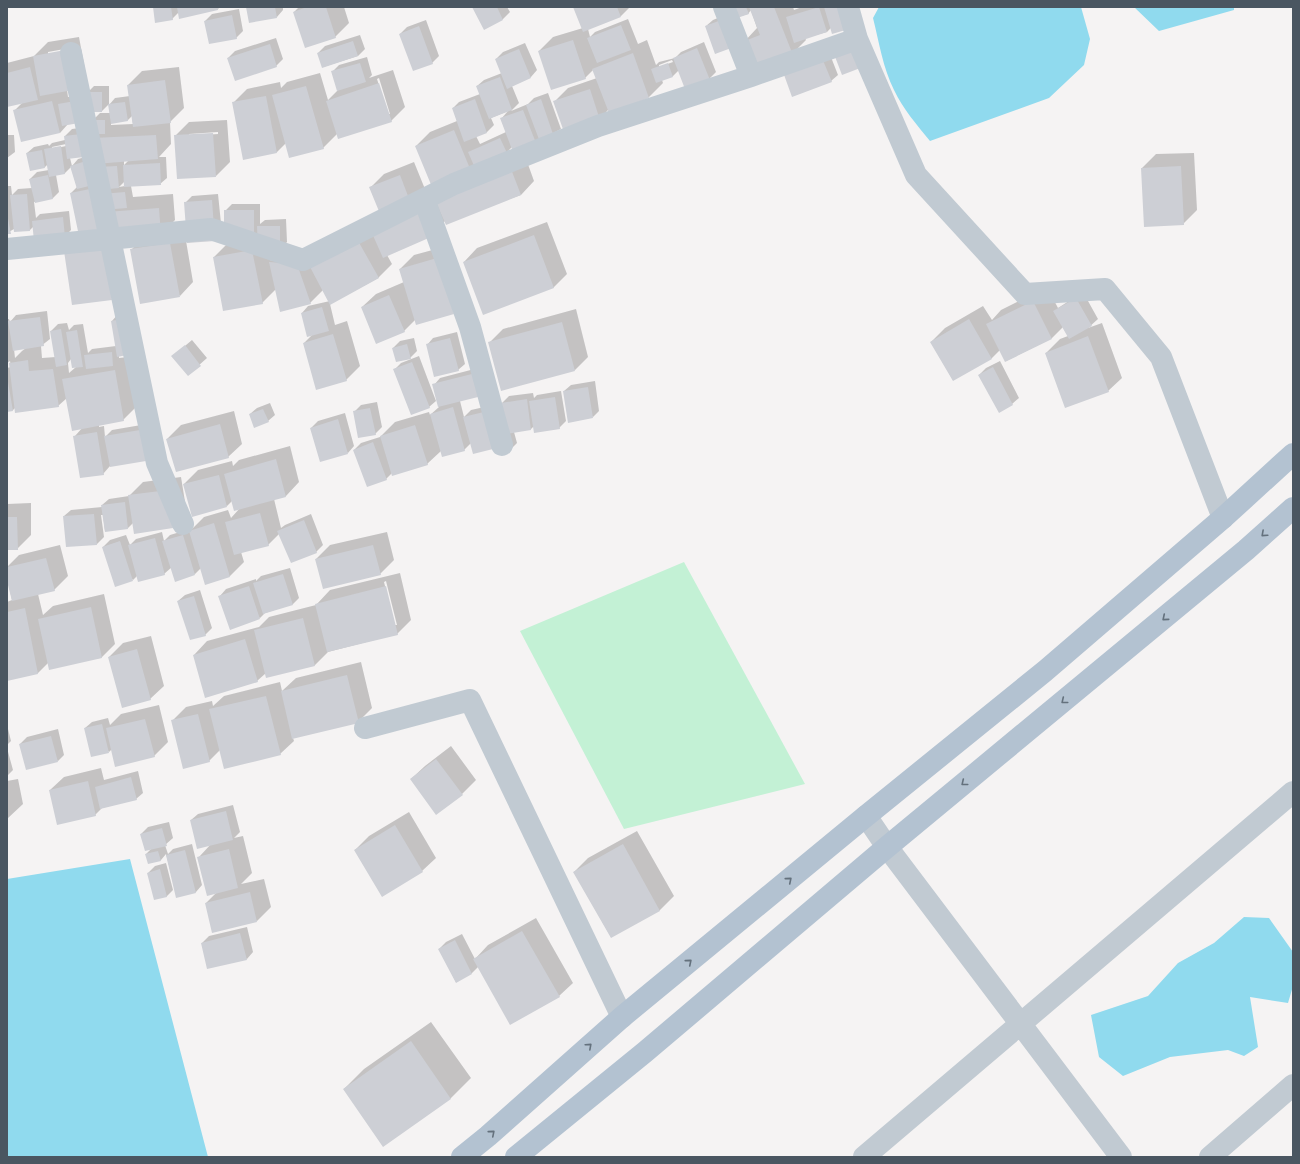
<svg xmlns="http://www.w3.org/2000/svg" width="1300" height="1164" font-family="Commissioner,sans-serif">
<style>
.green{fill:#c3f1d5}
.water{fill:#90daee}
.shadow{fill:#0003;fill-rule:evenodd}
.building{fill:#cdcfd5}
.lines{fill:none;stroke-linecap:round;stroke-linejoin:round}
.minor{stroke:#c1cad2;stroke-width:22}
.major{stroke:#b3c2d1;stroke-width:22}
.oneway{stroke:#64717d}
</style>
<rect width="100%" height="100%" fill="#f5f3f3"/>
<path class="green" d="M684,562L805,784L624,829L520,631Z"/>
<path class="water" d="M879,7H1081L1090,39L1084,65L1049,98L930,141C917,125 903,109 894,90C883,68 879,42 873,18Z
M1134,7H1234V10L1159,31Z
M130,859L208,1157H7V879Z
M1244,917L1269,918L1293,952V986L1288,1003L1250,997L1258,1047L1244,1056L1228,1050L1170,1057L1123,1076L1099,1057L1091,1015L1148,996L1178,963L1214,943Z"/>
<path class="shadow" d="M154,7H220L218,9L179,12L172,19Z
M247,7H283V10L277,17Z
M299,7H344L349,23L335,37L294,12Z
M473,7H507L510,12L503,19L484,28Z
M574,7H630L621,16L588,29L590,37L595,32L628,19L638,44L647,40L656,65L659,62L675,58L681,52L704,42L716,72L709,79L679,70L673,76L662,80L663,83L649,97L609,112V109L599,119L555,101L568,88L597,78L594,69L585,78L539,51L553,37L583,28ZM672,60L673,62L659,67V65Z
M730,7H793L794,10L802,7H851L827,32L805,38L806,40L792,54L744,42L757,28L751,10L748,14L706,26L713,20L732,12Z
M239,9L243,31L236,38L205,21L212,14Z
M426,20L439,56L432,63L400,34L407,27Z
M360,35L365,49L358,56L323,67L318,53L325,46Z
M79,37L86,75L67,90L68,97L81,95L68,124L60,133L14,111L23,102L7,106V63L34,56L48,42ZM70,48V50L48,54V52Z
M276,38L283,59L276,66L228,58L235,51Z
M525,43L537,70L531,77L512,86L519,103L511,111L528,104L534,98L548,93L561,129L536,142L512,147L507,152L471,170L416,146L430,132L457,121L453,108L459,102L480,94L477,86L484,80L502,73L496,59L503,52ZM508,111L501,119L506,132L480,144L476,136L487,132L494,125L491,118Z
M829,52L838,75L831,81L793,96Z
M367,57L372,75L369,78L393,70L405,107L391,121L337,134L323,148L286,143L277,152L244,159L233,103L247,89L280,82L281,88L287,82L320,73L328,100L338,90L332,72L339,65ZM379,78L390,114H388L377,79Z
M179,67L184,108L170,122L171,144L159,157H166L167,178L160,184L131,186L133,197L173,194L175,220L162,233L184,229L193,282L180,296L131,250L145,236L109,233L71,193L77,187L71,167L65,173L56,175L59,192L53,198L34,202L36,218L40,214L69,211L71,230L65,236L34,226L30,230L14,229L7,233V186H11L12,195L18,189L32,188L30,179L37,172L49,170L48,164L45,167L31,170L27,153L34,147L48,144L49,146L52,143L65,140V136L72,129L87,127L70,158L72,166L78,159L93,155V120L100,113H110L109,105L115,98L130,96L128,85L142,71ZM132,116L133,124L111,125V123L128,120ZM66,144V146L52,149V147ZM129,160L124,165V161ZM125,181V186L119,187Z
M94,86H109V104L102,111L87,93Z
M227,120L230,162L216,176L175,136L189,122ZM218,132V134L189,136V134Z
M7,135H14L15,152L7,158Z
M1194,153L1197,210L1183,224L1142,168L1156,154Z
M525,156L534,181L521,195L445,221L430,236L387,255L392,264L378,278L330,304L335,325L347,321L360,366L346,380L304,343L313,334L302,313L308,306L330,301L323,290L310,303L276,289L262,303L214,257L227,244L225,211L232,204H260V224L265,220L286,219L287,242L280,249H268L271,261L284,248L311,250L384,220L370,188L384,174L414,162L427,194Z
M218,194L222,233L185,203L192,196Z
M547,222L567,274L553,288L464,262L477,248Z
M451,245L415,320L404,331L362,307L376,294L404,282L400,269L414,255Z
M1047,287L1058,308L1083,292L1098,319L1088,328L1102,323L1122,378L1108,391L1046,353L1060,339L1068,336L1063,327L1052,338L1006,361L1000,350L992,358L953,380L931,342L945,328L983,306L992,320L1001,310Z
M576,309L588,357L575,370L489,343L503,329Z
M47,311L50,339L41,346L42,358L56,357L51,331L58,324L67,323L69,330L74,325L83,324L88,353L92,349L116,346L112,321L118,314L119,358L128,357L137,406L123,420L99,425V427L104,426L105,437L112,430L147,424L145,460L110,466L103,474L75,436L83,427L67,398L58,406L16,407L13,410L7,411V368L11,367L10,361L7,363V319H9L10,322L16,315ZM26,348L22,351L15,358L14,349ZM71,359L76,367L69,373L68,363Z
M457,332L465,364L458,370L427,345L433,338Z
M414,338L417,351L410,358L393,348L400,341Z
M192,340L207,358L188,375L173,356Z
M419,356L436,401L429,407L394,370L401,363Z
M1000,361L1019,398L1012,404L979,375L986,368Z
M482,367L460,401L464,417L471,410L502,403L509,396L533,393L534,398L537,395L561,391L566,421L559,428L534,426L531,429L514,432L517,443L510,450L471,443L464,450L441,451L427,464L392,473L386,479L354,450L361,443L380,437L395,422L429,412L430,415L439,407L434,385L440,378Z
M595,381L599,411L593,417L564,391L571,385Z
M377,402L382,427L375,434L354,412L361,405Z
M270,403L275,415L268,421L250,414L257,408Z
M234,411L242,444L228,457L167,439L181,425Z
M345,413L354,446L348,453L311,428L318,421Z
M290,446L299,482L286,496L274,499L281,528L285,525L311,514L323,545L316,552L279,534L268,545L241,552L244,562L230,576L206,583L201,568L195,574L172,567L164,574L138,575L133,580L103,547L110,540L126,535L130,545L136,539L162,532L164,541L170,535L190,529V531L204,517L228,510L231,518L240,508L232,501L227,506L184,484L198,470L232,461L233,466L239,460Z
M181,477L187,514L133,523L128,528L105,531L103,515H101L104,537L97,544L67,546L64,516L71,510L102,507V505L109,499L129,496L143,482Z
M31,503V535L17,549H7V504Z
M387,532L394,560L380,574L316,559L330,545Z
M60,545L68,576L54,590L38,594L43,615L53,606L104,594L115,644L101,658L49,662L38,673L7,680V602L12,600L7,577V567L19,555Z
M290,568L299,598L293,604L265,613L260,618L220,596L226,589L256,579V581L261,576Z
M400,573L411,620L397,634L328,652L315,665L266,673L257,681L194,655L207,641L259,627L269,617L316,605L330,590ZM386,581L397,625H395L384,582Z
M200,590L212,628L205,635L178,601L185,595Z
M151,636L164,686L150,699L109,657L123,643Z
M361,662L372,708L358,722L293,738L294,741L280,754L220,750L209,761L172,721L186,707L212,701L213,706L224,696L280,682L282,691L296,678Z
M159,705L168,742L154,756L112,749L109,752L85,728L92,722L108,718L110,725L121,714Z
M7,725L11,741L7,745Z
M58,729L64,755L58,761L20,744L27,737Z
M451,746L476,780L462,794L436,813L411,779L425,766Z
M7,748L13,770L7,776Z
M101,768L104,780L138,771L143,793L136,799L102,808L95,815L50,790L64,777Z
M18,779L23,804L7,819V781Z
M233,805L240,832L234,838L243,836L252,873L241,884L264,879L271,907L257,921L206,903L217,892L199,857L211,844L191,820L198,814Z
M409,812L436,858L422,871L355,850L369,836Z
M169,822L173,838L165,845L168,854L173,849L192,844L202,885L196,892L177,896L166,854L161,860L149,863L146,854L152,848L141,834L148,827Z
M637,831L674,896L660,910L611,937L574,872L588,858Z
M166,863L173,890L166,897L148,873L155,866Z
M536,918L573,983L559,996L478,967L472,973L456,982L439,949L446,942L462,934L475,959L488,945Z
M247,927L253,952L247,959L202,943L209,936Z
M431,1022L471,1078L450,1099L344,1089L364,1069Z"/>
<path class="building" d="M153,7H171L173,20L155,23Z
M177,7H218V10L179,19Z
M246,7H275L277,18L249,23Z
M307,7H326L336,38L305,48L293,12Z
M472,7H497L503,20L484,30Z
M573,7H617L621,17L583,32Z
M729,7H746L749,14L734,19Z
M749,7H774L793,55L754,70L742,42L760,35Z
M819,7L827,32L794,43L786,17Z
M824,7H843L849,29L832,34Z
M232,15L237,39L209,44L204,21Z
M724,19L734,47L715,54L705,26Z
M621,25L631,50L597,63L587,38Z
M419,26L433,64L413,71L399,34Z
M573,40L586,79L551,90L538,51Z
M353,41L358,56L322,68L317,53Z
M270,44L277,67L235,81L227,58Z
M855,46L863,67L842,75L834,54Z
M697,48L710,80L685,89L673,58Z
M519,49L531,78L507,89L495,59Z
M65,50L73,90L40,96L33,56Z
M633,53L649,98L609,113L592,69Z
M822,58L832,82L792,97L783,72Z
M360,63L366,82L337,91L331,71Z
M668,63L673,77L656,83L651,69Z
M30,67L38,100L7,107V73Z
M500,77L512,110L489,119L476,86Z
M165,80L171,123L133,127L127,85Z
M379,83L392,122L338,139L326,101Z
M306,86L324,149L289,158L272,95Z
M590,89L600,120L564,132L553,101Z
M86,92H102V112H86Z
M266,96L277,153L243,160L232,102Z
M475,99L487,133L464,142L452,108Z
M541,99L554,137L540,142L526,105Z
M52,101L60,133L21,142L13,110Z
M75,101L79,123L62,126L58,104Z
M125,102L128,121L111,124L108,104Z
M523,110L536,143L513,152L500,118Z
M92,120H105V134H92Z
M454,130L471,171L432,187L415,146Z
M213,133L216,177L177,179L174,135Z
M81,134L84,157L67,159L64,136Z
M156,135L158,159L95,164L93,138Z
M500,138L507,153L475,168L468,152Z
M61,146L65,174L49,177L44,149Z
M42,150L45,168L30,171L26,153Z
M86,161L93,185L77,189L70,166Z
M160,163L161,185L124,187L123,165Z
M117,166L119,188L99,190L97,167Z
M1181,166L1184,225L1144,227L1141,168Z
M511,169L521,195L446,225L435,200Z
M48,175L53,199L35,203L29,179Z
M400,175L413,209L383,221L369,187Z
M95,188L104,230L79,236L70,193Z
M125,192L127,208L103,210L101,194Z
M27,194L30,231L14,232L10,195Z
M212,200L215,241L187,243L184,202Z
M159,208L161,235L109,240L106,212Z
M224,210H254V245H224Z
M419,211L431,237L383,258L371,231Z
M7,213L11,234H7Z
M63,217L65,237L34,241L32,221Z
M257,226H280V250H258Z
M534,235L554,288L483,315L463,262Z
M357,239L379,278L330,305L309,265Z
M170,243L180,297L140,304L130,249Z
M104,245L112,300L72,305L64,251Z
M252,250L263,304L223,311L213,257Z
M437,258L454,314L416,325L399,269Z
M269,262L297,264L311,304L280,312Z
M389,295L405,332L376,344L361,307Z
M1076,298L1092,326L1069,339L1053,311Z
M1033,301L1052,339L1005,362L986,324Z
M322,307L329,331L307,337L301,313Z
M40,317L44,346L13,351L8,321Z
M121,319L127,355L117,357L111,321Z
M969,319L992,359L953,381L930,342Z
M562,322L575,371L501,391L488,342Z
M61,329L67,365L56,367L50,331Z
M77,330L83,367L72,368L66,332Z
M333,334L347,381L316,390L303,343Z
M1088,336L1109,392L1065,408L1045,353Z
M450,338L459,371L434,377L426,344Z
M407,344L411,359L396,362L392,348Z
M185,345L201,366L188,376L171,356Z
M112,352L113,366L86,369L84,355Z
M28,360L29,371L53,369L59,407L15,413L9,363Z
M412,362L430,408L411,415L393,369Z
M993,367L1013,405L999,413L978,375Z
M115,370L124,421L72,431L62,379Z
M476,373L482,396L438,407L432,384Z
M8,382L13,411L7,412V383Z
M588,387L593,418L568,423L563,391Z
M555,397L560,429L534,433L529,401Z
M527,399L531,430L506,434L501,403Z
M453,407L465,451L442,457L430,414Z
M370,408L376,435L358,438L353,411Z
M263,409L269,422L254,428L249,414Z
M488,411L497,448L473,454L463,417Z
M338,419L348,454L320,462L310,428Z
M220,424L229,458L176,472L166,439Z
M415,425L428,465L392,476L380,436Z
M140,430L146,461L110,467L104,436Z
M97,432L104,475L80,478L73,436Z
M373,442L387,480L367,487L353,450Z
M276,459L286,497L234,511L224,474Z
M219,475L227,507L192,517L183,484Z
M168,490L173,528L134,534L128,495Z
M125,502L128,529L105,532L101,505Z
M260,513L269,546L234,555L225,522Z
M94,514L97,545L66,547L63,516Z
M7,517H17L18,550H7Z
M304,520L317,553L291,563L277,531Z
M214,523L230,577L205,585L189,531Z
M183,535L195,575L175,582L162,541Z
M155,538L165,575L138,582L128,545Z
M120,541L133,581L115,587L102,547Z
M373,545L381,575L323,589L315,559Z
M46,558L55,591L12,601L7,581V567Z
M283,574L293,605L263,614L253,583Z
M249,586L260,619L230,630L218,596Z
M386,586L398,635L327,652L315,604Z
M194,596L206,636L190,640L177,601Z
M91,607L102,658L49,670L38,619Z
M25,608L38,674L7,681V612Z
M303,618L315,666L266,678L254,630Z
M245,639L258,682L205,698L193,655Z
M137,649L151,700L122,708L108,657Z
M347,675L359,723L292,739L281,691Z
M266,696L281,755L224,769L209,709Z
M198,714L210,762L183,769L171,720Z
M145,719L155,757L115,767L106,728Z
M102,724L109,753L91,757L84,728Z
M51,736L58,762L26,770L19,744Z
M436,759L463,795L436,815L410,779Z
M131,777L137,800L100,809L95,787Z
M88,781L96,816L57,825L49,790Z
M226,811L233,840L197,849L190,820Z
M395,825L423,872L382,897L354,850Z
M162,828L167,846L145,851L140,834Z
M623,844L660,911L611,938L573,872Z
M229,849L238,888L207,896L197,857Z
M185,850L196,893L176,898L166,855Z
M158,851L161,861L148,864L145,854Z
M160,869L167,897L154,900L147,873Z
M250,892L257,922L212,933L205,903Z
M522,931L560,997L510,1025L473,959Z
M240,933L247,960L207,969L201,943Z
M455,940L472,974L456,983L438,949Z
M411,1041L451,1099L383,1147L343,1089Z"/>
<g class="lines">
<path class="minor" d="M724,7L751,76
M848,7L857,39L916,175L1025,294L1105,289L1161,357L1223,518
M71,53L157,463L183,524
M424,199L470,327L502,445
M7,249L211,229L303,260L454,184L598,126L751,76L857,39
M365,728L470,700L622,1017
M866,816L887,847L1121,1157
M864,1157L1293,792
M1210,1157L1293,1085"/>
<path class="major" d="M462,1157L488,1136L622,1017L866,816L1045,671L1223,518L1293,454
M516,1157L645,1052L887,847L1246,550L1293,508"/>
</g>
<defs><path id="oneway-chevron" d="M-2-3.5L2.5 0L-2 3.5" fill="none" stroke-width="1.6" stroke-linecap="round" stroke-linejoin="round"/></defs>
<g class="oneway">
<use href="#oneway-chevron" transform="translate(1264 534) rotate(138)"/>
<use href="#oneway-chevron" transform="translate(1165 618) rotate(140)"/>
<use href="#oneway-chevron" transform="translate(1064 701) rotate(141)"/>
<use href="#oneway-chevron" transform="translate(964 783) rotate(141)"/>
<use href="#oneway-chevron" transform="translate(789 880) rotate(-40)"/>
<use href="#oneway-chevron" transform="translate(689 962) rotate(-40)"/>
<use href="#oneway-chevron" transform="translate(589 1046) rotate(-42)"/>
<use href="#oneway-chevron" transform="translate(492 1133) rotate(-41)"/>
</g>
<rect width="1300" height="1164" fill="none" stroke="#4a5661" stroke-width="16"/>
</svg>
